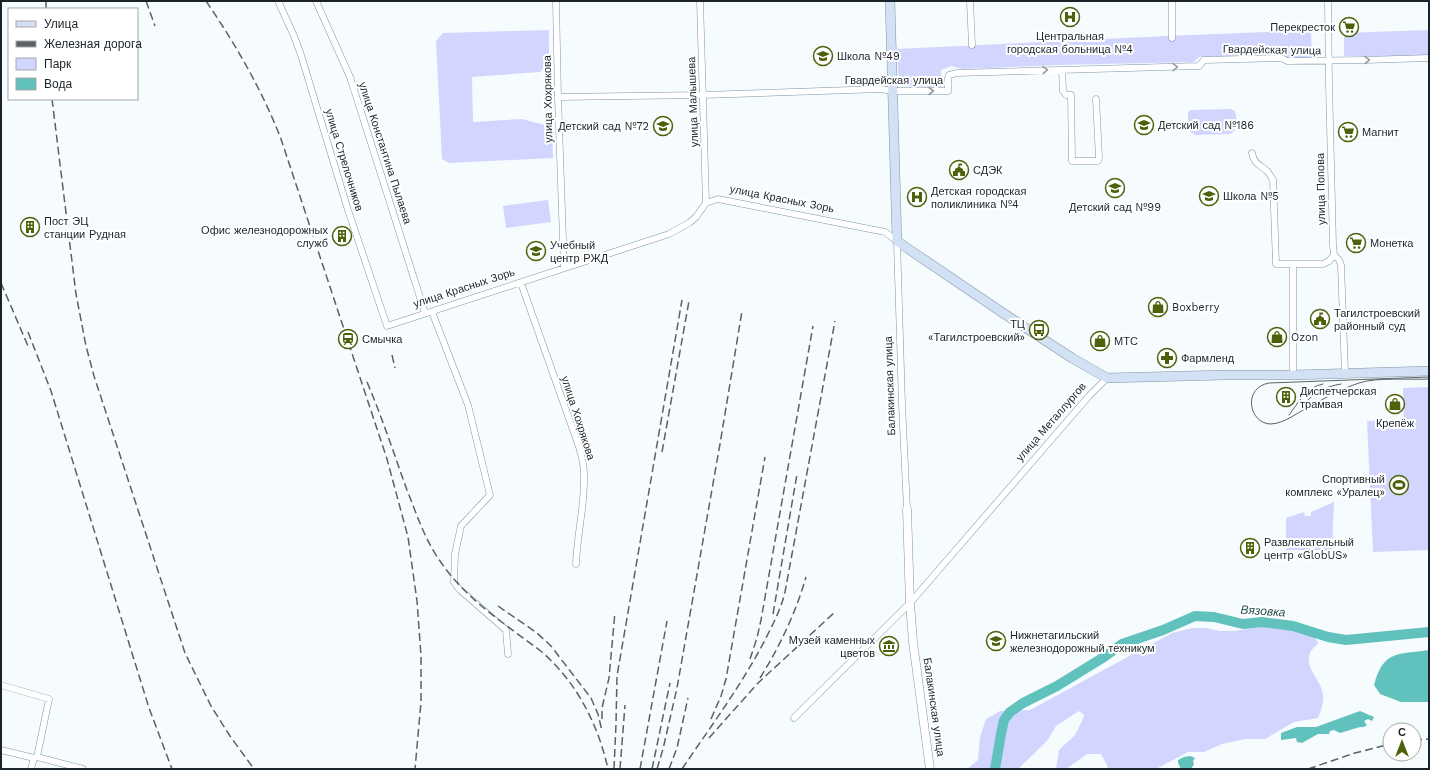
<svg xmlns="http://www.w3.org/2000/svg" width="1430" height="770" font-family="'Work Sans',sans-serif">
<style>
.green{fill:#d2d6ff}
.water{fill:#61c1bc}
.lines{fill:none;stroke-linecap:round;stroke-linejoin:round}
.river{stroke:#61c1bc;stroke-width:10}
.minor-casing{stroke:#7f95a3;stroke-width:7}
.tertiary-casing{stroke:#7f95a3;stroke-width:9}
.secondary-casing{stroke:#7f95a3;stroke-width:10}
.minor{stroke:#fff;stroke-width:6}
.tertiary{stroke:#fff;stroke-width:8}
.secondary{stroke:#d3e1f5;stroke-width:9}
.tram{stroke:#5a6167;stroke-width:1}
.rail{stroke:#5a6167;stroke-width:1.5;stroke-dasharray:8 4;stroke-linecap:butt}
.oneway{stroke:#989c9f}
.labels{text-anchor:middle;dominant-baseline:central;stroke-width:4;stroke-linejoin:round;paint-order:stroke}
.poi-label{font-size:11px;fill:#1a2329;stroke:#fff;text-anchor:start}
.street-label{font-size:11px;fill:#1a2329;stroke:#fff}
.water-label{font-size:12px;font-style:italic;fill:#25504e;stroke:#fff}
</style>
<rect width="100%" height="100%" fill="#f6fbfe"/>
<path class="green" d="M549,30V61L540,72L472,77L473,122L522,119L552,127L553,158L449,163L442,159L436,41L443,33Z
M1311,30L1312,57L1293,60L1279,54L1199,57L1194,62L1059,65L963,69L951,66L941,70V87L899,86L897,49L1167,36Z
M1429,30V56H1344V33Z
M1231,109L1235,111C1237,119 1239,130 1230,134L1195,135L1188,130V113L1190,110Z
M548,200L551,222L506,228L503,206Z
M1429,387V550L1373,552L1367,421L1404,420L1403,388Z
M1334,502L1332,550H1286V518L1304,512L1305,516H1311V512Z
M1274,625L1314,636L1318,643C1316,646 1311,650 1310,653C1304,668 1321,680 1323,694C1324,703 1321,710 1318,718L1294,722L1265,739H1245L1222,744L1204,752H1188L1156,769H1105L1108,767L1101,754H1087L1066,769H1056L1059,750L1075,735L1082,721L1084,715L1079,711L1056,726L1047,741L1018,769H967L978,760L980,737L986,719L1000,711L1030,710L1172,633L1192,628H1206L1219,631H1234Z"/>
<path class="water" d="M1429,650V702H1401L1380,694L1374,685C1384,649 1398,655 1429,650Z
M1360,711L1374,717L1372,721L1368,719L1364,721L1367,725L1364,727H1360L1340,733L1334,730L1330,731L1329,734H1318L1302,743L1297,742L1296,738L1281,740V733L1297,727H1316Z
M1190,756L1195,758L1193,761L1194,764L1191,769H1181L1178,763V760L1184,757Z"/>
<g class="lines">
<path class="river" d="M995,769L1001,734L1004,720L1010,712L1023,703L1057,686L1104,657L1122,644L1163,630L1195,616L1214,617L1243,624L1262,622L1293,626L1328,637L1346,640L1429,632"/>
<defs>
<path id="minor" d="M278,1L294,36L301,55L348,210L387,326L669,234L689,223L696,217L706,203L718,199L885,232L897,241L902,404L907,509
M316,1L350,77L425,313
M556,1L558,97L564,268
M700,1L706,203
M970,1L972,45
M1172,1V38
M1328,1L1329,84L1333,245L1334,255L1339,260L1341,265L1345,373
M1062,70L1063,91L1066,95H1071L1072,161H1098L1099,158L1096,99
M558,97L703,95L881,89L892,91H948V78L949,75L957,73L1199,66L1204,60L1282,58L1287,61L1365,60L1429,58
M1252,153C1254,164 1259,164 1267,171C1269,173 1271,177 1273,180L1276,264H1323L1329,261L1334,255
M1293,265V375
M521,283L577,441C581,452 584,464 584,475C585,505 577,534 576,564
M432,312L468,405L490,495L461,526L455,554L454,582L459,589L506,630L508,654
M1,685L49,699L37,757L34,758L31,769
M794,718L910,603L1089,396L1107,378
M1,750L34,758
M37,757L83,769"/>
<path id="tertiary" d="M907,509L910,603L913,642L930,769"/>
<path id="secondary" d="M890,1L897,241L907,248L1003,313L1072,358L1107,378L1225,375H1293L1429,371"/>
</defs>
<use href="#minor" class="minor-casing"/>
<use href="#tertiary" class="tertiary-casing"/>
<use href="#secondary" class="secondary-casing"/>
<use href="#minor" class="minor"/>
<use href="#tertiary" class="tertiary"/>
<use href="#secondary" class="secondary"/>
<path class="tram" d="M1429,377L1269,383C1242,388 1249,424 1271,424C1285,423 1295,414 1307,408C1323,399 1341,389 1359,383C1377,377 1410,380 1429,379
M1301,407C1314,393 1323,387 1341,384
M1289,415C1299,402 1306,387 1323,384"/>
<path class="rail" d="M46,1V9
M146,1L155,26
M206,1C236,45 262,90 281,139L387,459L408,537L417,601L421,656V702L415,769
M52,99L76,294L86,346L94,376L185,653L211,706L230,736L254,769
M1,283L28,346
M28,332L51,391L149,708L172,769
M392,355L395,368
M367,382C382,417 394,454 407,490C417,515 425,540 440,561C457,586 479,605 503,623C516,633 529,642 542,652C577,683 598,724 608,769
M662,452L689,301
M498,606L537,633L551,646L591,698L598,714L602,731
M773,614L797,474
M750,659L757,638L761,620L813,326
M760,678C780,646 796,612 806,577
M602,719V708L609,678L615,612
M711,719L721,696L726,679L765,457
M709,738L758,683L835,612
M1414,740L1429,739
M614,769L616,724L617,676L682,300
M620,769L625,705
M640,769L667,621
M652,769L670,683
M657,769L663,749L677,688L720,444L742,311
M669,769L677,748L688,698
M682,769C711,726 741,686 765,640C773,624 781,609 785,592L835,321
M1308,769L1355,753L1390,744"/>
</g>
<defs><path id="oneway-chevron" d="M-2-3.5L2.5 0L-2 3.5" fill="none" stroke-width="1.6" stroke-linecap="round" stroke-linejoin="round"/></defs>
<g class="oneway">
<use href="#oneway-chevron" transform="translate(1367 60) rotate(-2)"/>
<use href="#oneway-chevron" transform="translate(1175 67) rotate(-1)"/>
<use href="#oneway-chevron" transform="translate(1045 70) rotate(-2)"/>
<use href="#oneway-chevron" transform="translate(931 91)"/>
</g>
<defs>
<symbol id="hospital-ring" viewBox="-11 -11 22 22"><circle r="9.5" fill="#fff" stroke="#4d610b" stroke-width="1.5"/><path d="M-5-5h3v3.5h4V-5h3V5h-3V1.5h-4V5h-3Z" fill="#4d610b"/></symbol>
<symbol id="supermarket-ring" viewBox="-11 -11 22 22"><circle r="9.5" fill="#fff" stroke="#4d610b" stroke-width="1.5"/><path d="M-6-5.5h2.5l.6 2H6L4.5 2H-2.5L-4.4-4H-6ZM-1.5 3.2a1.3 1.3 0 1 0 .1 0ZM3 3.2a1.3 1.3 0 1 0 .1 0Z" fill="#4d610b"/></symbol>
<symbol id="school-ring" viewBox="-11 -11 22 22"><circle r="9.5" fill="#fff" stroke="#4d610b" stroke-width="1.5"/><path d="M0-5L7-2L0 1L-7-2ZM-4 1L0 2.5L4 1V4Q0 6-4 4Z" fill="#4d610b"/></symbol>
<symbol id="civic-ring" viewBox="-11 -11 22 22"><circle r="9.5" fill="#fff" stroke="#4d610b" stroke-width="1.5"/><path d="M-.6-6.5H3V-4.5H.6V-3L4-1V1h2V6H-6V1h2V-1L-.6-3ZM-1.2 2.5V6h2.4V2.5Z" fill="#4d610b"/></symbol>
<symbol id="building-ring" viewBox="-11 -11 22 22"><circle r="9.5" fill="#fff" stroke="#4d610b" stroke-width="1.5"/><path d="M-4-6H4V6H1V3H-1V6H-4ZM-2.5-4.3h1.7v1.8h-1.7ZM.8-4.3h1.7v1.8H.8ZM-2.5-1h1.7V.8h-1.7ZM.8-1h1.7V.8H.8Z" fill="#4d610b"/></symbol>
<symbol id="university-ring" viewBox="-11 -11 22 22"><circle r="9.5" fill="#fff" stroke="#4d610b" stroke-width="1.5"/><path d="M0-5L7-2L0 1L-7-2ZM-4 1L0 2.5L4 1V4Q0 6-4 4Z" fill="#4d610b"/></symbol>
<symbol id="shop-ring" viewBox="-11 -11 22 22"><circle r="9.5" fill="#fff" stroke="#4d610b" stroke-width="1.5"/><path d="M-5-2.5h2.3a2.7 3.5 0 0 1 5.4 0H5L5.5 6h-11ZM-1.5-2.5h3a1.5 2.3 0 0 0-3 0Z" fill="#4d610b"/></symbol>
<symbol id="bus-ring" viewBox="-11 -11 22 22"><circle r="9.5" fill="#fff" stroke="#4d610b" stroke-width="1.5"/><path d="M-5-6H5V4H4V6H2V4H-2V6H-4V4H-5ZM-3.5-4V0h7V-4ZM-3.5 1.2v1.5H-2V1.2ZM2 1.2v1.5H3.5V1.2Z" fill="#4d610b"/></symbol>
<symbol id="station-ring" viewBox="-11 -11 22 22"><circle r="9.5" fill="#fff" stroke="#4d610b" stroke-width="1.5"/><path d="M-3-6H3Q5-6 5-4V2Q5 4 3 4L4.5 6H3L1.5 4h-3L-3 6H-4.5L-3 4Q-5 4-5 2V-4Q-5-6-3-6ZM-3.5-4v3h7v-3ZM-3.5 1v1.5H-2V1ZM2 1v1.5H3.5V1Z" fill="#4d610b"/></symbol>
<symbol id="pharmacy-ring" viewBox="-11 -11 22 22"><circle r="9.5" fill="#fff" stroke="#4d610b" stroke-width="1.5"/><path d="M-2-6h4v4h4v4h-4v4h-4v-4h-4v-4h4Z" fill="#4d610b"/></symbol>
<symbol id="stadium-ring" viewBox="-11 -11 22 22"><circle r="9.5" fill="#fff" stroke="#4d610b" stroke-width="1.5"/><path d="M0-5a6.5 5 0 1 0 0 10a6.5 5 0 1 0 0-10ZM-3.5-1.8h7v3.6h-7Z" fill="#4d610b"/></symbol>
<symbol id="museum-ring" viewBox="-11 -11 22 22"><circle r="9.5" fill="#fff" stroke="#4d610b" stroke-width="1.5"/><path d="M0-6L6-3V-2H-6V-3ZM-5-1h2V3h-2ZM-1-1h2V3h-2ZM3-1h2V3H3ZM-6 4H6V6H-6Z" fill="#4d610b"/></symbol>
</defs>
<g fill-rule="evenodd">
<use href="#hospital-ring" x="1059" y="6" width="22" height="22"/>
<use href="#supermarket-ring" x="1338" y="16" width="22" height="22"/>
<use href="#school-ring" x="812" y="45" width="22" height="22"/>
<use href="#school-ring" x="1133" y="114" width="22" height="22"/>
<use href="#school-ring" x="652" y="115" width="22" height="22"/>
<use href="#supermarket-ring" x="1337" y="121" width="22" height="22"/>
<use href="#civic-ring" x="948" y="159" width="22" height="22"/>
<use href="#school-ring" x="1104" y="177" width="22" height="22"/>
<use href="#school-ring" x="1198" y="185" width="22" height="22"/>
<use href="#hospital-ring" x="906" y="186" width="22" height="22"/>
<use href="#building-ring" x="19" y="216" width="22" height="22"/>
<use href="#building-ring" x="331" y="225" width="22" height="22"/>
<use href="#supermarket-ring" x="1345" y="232" width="22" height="22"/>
<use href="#university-ring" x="525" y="240" width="22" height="22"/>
<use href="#shop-ring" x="1147" y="296" width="22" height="22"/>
<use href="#civic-ring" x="1309" y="308" width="22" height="22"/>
<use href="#bus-ring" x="1028" y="319" width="22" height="22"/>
<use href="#shop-ring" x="1266" y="326" width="22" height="22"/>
<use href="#station-ring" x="337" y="328" width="22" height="22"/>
<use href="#shop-ring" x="1089" y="330" width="22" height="22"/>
<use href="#pharmacy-ring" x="1156" y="347" width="22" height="22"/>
<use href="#building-ring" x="1275" y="386" width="22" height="22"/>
<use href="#shop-ring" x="1384" y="393" width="22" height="22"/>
<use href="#stadium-ring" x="1388" y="474" width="22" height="22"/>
<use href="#building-ring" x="1239" y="537" width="22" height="22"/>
<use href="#university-ring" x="985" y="630" width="22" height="22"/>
<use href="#museum-ring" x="878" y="635" width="22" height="22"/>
</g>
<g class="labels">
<g class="poi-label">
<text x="1335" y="27" text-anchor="end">Перекресток</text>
<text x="1070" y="36" text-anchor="middle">Центральная<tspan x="1070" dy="13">городская больница №4</tspan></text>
<text x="837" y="56">Школа №49</text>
<text x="1158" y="125">Детский сад №186</text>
<text x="649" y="126" text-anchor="end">Детский сад №72</text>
<text x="1362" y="132">Магнит</text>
<text x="973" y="170">СДЭК</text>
<text x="931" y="191">Детская городская<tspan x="931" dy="13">поликлиника №4</tspan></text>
<text x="1223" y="196">Школа №5</text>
<text x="1115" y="207" text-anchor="middle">Детский сад №99</text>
<text x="44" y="221">Пост ЭЦ<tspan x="44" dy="13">станции Рудная</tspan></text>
<text x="328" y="230" text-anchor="end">Офис железнодорожных<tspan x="328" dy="13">служб</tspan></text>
<text x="1370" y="243">Монетка</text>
<text x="550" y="245">Учебный<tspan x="550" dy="13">центр РЖД</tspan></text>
<text x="1172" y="307">Boxberry</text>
<text x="1334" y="313">Тагилстроевский<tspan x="1334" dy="13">районный суд</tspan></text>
<text x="1025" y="324" text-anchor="end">ТЦ<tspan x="1025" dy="13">«Тагилстроевский»</tspan></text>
<text x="1291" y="337">Ozon</text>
<text x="362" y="339">Смычка</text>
<text x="1114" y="341">МТС</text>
<text x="1181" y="358">Фармленд</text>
<text x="1300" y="391">Диспетчерская<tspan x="1300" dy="13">трамвая</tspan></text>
<text x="1395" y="423" text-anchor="middle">Крепёж</text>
<text x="1385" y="479" text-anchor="end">Спортивный<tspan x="1385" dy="13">комплекс «Уралец»</tspan></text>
<text x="1264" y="542">Развлекательный<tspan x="1264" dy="13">центр «GlobUS»</tspan></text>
<text x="1010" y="635">Нижнетагильский<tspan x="1010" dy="13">железнодорожный техникум</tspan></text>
<text x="875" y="640" text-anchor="end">Музей каменных<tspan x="875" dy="13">цветов</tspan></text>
</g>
<g class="street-label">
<text transform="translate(1272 50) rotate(1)">Гвардейская улица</text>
<text x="894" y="80">Гвардейская улица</text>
<text transform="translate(548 99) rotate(-91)">улица Хохрякова</text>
<text transform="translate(693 102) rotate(-92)">улица Малышева</text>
<text transform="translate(385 153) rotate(72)">улица Константина Пылаева</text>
<text transform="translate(344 160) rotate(73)">улица Стрелочников</text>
<text transform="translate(1321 189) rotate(-91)">улица Попова</text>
<text transform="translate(782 199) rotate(11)">улица Красных Зорь</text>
<text transform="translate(464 288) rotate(-18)">улица Красных Зорь</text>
<text transform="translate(890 386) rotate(-92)">Балакинская улица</text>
<text transform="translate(578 418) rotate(72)">улица Хохрякова</text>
<text transform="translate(1051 422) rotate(-49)">улица Металлургов</text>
<text transform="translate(934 707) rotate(82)">Балакинская улица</text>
</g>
<g class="water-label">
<text transform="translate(1263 611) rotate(4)">Вязовка</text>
</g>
</g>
<rect width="1430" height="770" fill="none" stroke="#1a2329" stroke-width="4"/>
<rect x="8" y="8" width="130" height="92" fill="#ffffff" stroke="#a3a7a9"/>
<rect x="16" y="21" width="20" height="6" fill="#d3e1f5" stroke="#a3a7a9"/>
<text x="44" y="28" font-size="12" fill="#1a2329">Улица</text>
<rect x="16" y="41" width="20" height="6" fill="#5a6167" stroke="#a3a7a9"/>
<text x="44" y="48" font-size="12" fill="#1a2329">Железная дорога</text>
<rect x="16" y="58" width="20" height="12" fill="#d2d6ff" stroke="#a3a7a9"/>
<text x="44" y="68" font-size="12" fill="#1a2329">Парк</text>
<rect x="16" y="78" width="20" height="12" fill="#61c1bc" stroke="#a3a7a9"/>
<text x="44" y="88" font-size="12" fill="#1a2329">Вода</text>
<g transform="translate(1402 742)"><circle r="19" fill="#ffffff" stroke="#a3a7a9"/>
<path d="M0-3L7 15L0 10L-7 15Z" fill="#4d610b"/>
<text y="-6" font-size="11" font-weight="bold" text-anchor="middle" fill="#1a2329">С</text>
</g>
</svg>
